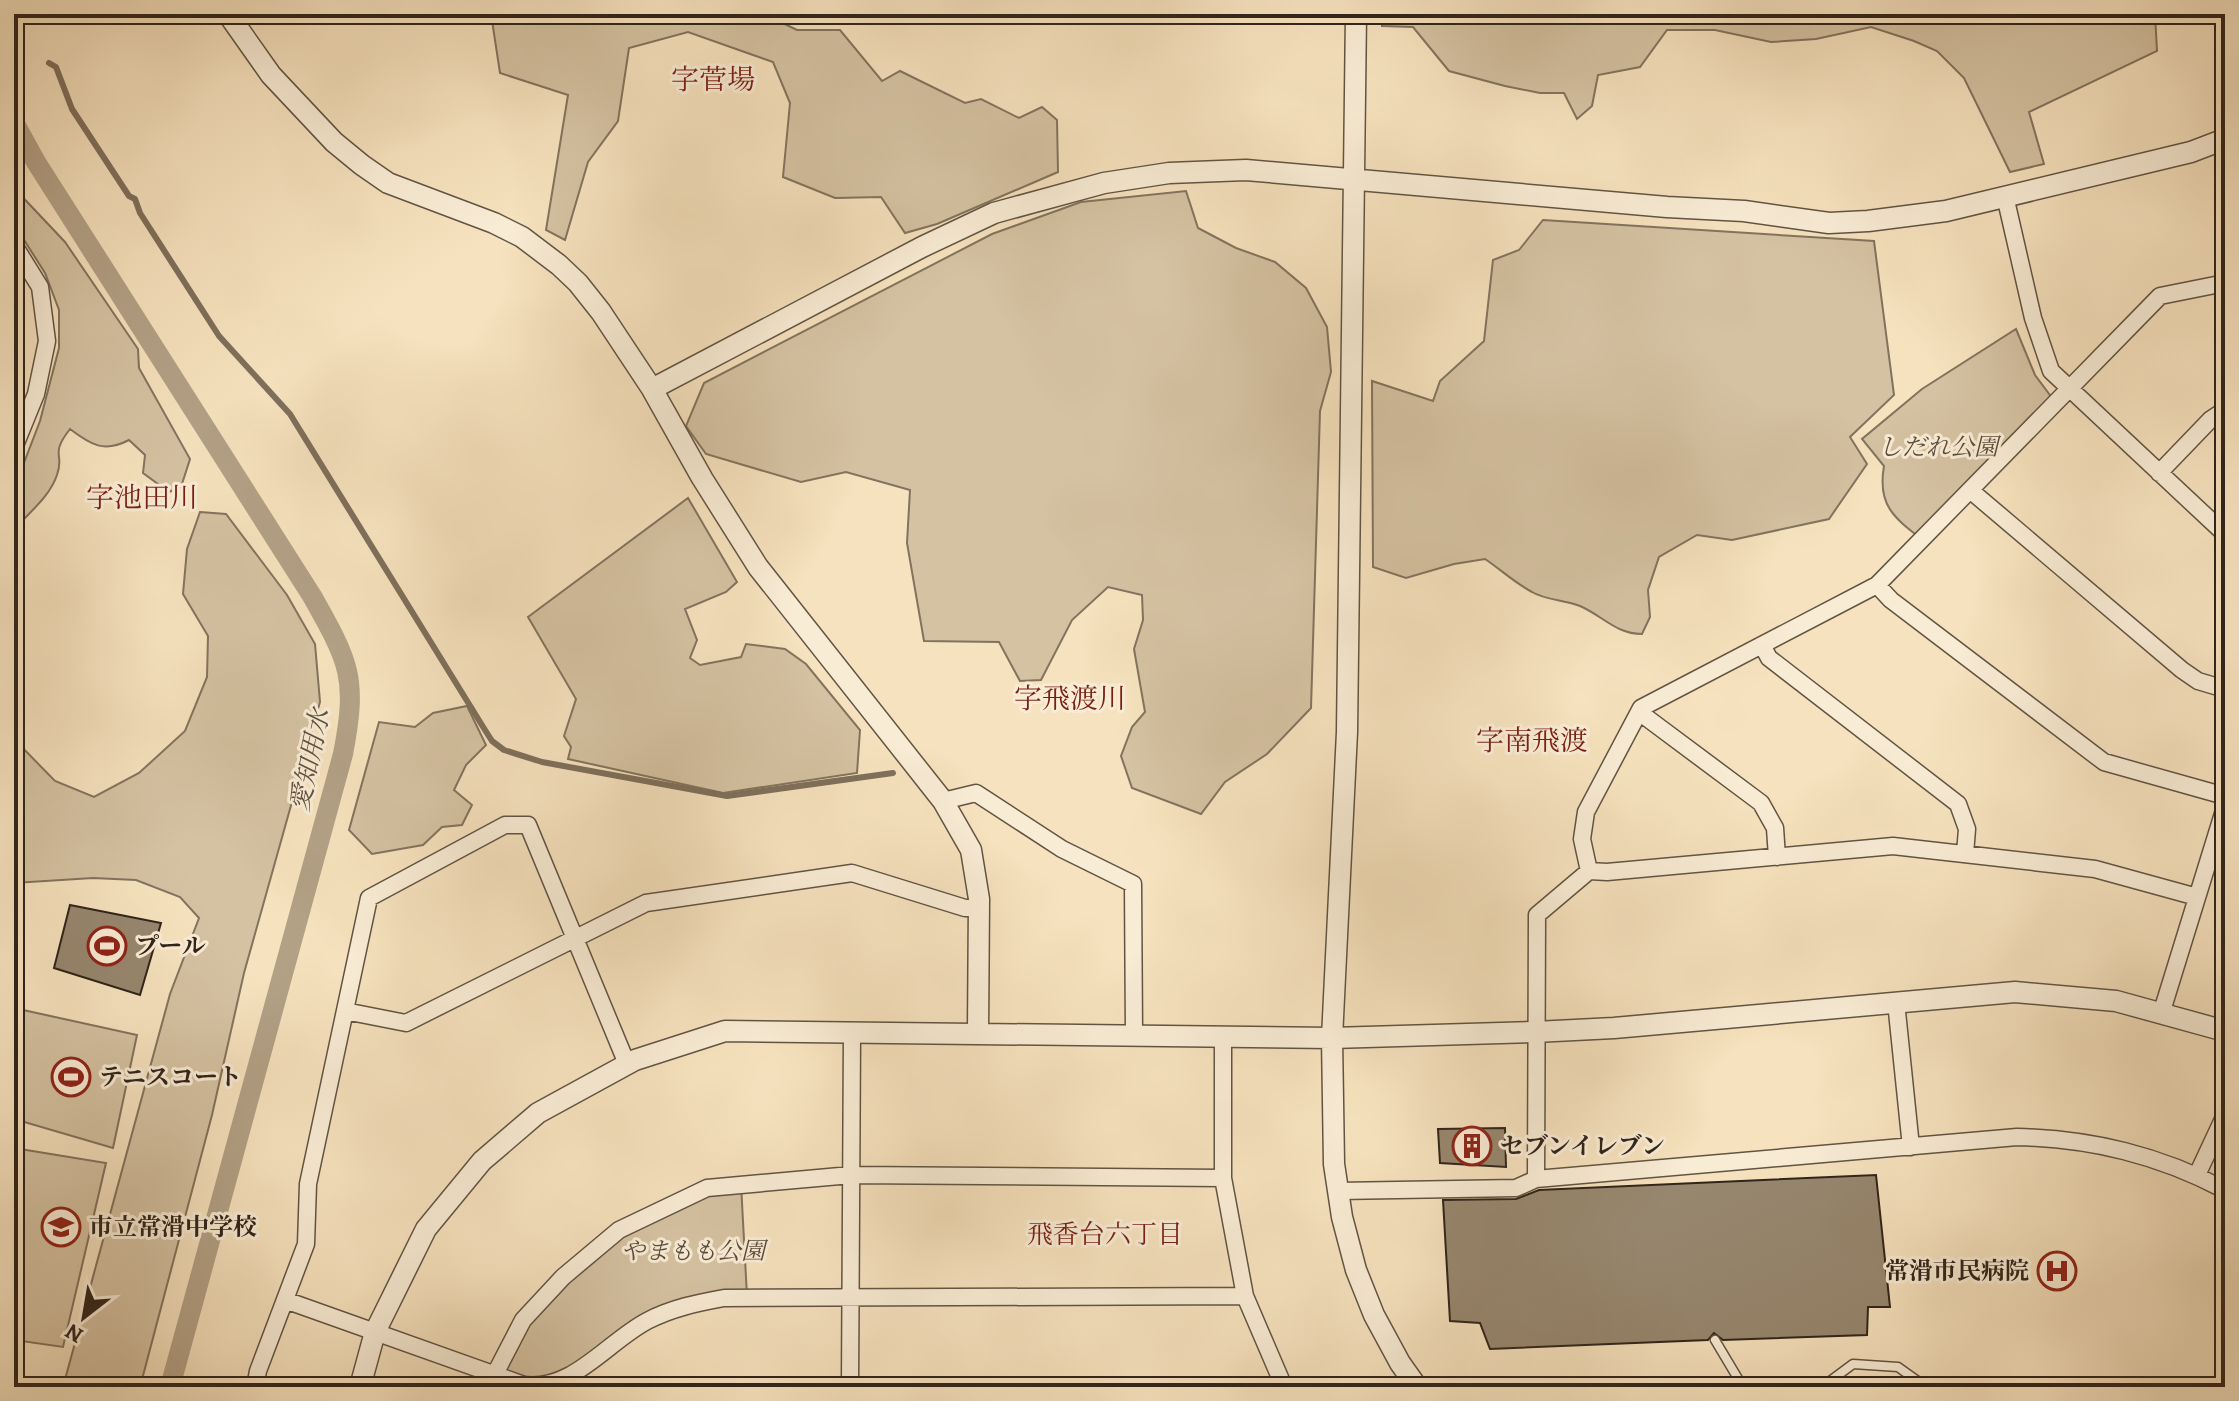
<svg xmlns="http://www.w3.org/2000/svg" width="2239" height="1401" font-family="Alegreya,'Noto Serif JP',serif">
<style>
.green{fill:#d5c2a2;stroke:#83735e;stroke-width:2}
.lines{fill:none;stroke-linecap:round;stroke-linejoin:round}
.stream{stroke:#7f6f5b;stroke-width:6}
.canal{stroke:#b3a186;stroke-width:20}
.building{fill:#97876f;stroke:#31241a;stroke-width:2}
.service-casing{stroke:#625443;stroke-width:11}
.minor-casing{stroke:#625443;stroke-width:19}
.tertiary-casing{stroke:#625443;stroke-width:23}
.service{stroke:#f9ecd5;stroke-width:8}
.minor{stroke:#f9ecd5;stroke-width:16}
.tertiary{stroke:#f9ecd5;stroke-width:20}
.labels{text-anchor:middle;dominant-baseline:central;stroke-width:6;stroke-linejoin:round;paint-order:stroke}
.park-label{font-size:24px;font-style:italic;fill:#5a4c3c;stroke:#f9ecd5}
.poi-label{font-size:24px;font-weight:bold;fill:#31241a;stroke:#f9ecd5;text-anchor:start}
.water-label{font-size:26px;font-style:italic;fill:#5e5040;stroke:#f9ecd5}
.neighbourhood-label{font-size:26px;fill:#7a1f14;stroke:#f9ecd5}
.quarter-label{font-size:28px;fill:#7a1f14;stroke:#f9ecd5}
</style>
<rect width="100%" height="100%" fill="#f6e2be"/>
<filter id="stains"><feTurbulence type="fractalNoise" baseFrequency=".0025" numOctaves="4"/><feColorMatrix values="0 0 0 0 .2 0 0 0 0 .09 0 0 0 0 .02 0 0 0 .5 -.17"/></filter>
<radialGradient id="worn" r=".72"><stop offset=".6" stop-color="#630" stop-opacity="0"/><stop offset="1" stop-color="#630" stop-opacity=".3"/></radialGradient>
<path class="green" d="M491,14H764L797,30H840L882,81L900,71L965,103L981,99L1019,118L1042,107L1057,120L1058,172L937,224L905,233L881,197L835,198L783,177L790,103L773,62L688,32L629,48L618,121L588,162L565,240L546,230L568,95L500,73Z
M1381,14H2155L2157,51L2029,112L2044,164L2010,172L1964,78L1937,51L1914,41L1871,27L1816,39L1771,42L1715,30H1667L1640,67L1598,75L1592,106L1577,119L1564,93H1540L1505,86L1449,71L1413,27L1382,26Z
M14,188L65,242L138,349L139,368L190,459L181,487L169,492L143,473L145,455L129,440C104,453 91,445 70,429C49,456 65,453 57,475C49,498 29,512 14,530V489L40,421L59,348V310L45,273L14,224Z
M1186,191L1198,228L1236,248L1275,262L1306,288L1327,327L1331,372L1320,411L1311,708L1267,754L1225,782L1201,814L1132,788L1121,756L1132,727L1145,712L1134,649L1143,620L1142,595L1108,587L1072,620L1041,680L1020,681L999,642L924,641L907,543L910,490L846,472L801,482L706,454L686,426L704,383L992,234L1081,202Z
M1543,220L1874,241L1894,395L1850,437L1867,464L1829,519L1732,540L1697,535L1659,557L1648,590L1650,617L1642,634C1616,634 1603,616 1580,606C1565,600 1545,600 1532,592C1515,583 1500,569 1485,559L1454,564L1406,578L1373,567L1372,381L1433,401L1440,381L1484,341L1493,260L1519,250Z
M2016,329L2035,375L2058,406L1923,540C1894,518 1877,505 1884,466L1862,439L1922,389Z
M688,498L737,582L726,592L685,609L697,640L690,658L700,665L741,657L746,644L785,649L806,664L860,730L857,773L723,793L568,759L571,747L564,736L576,699L528,617Z
M200,512L226,514L287,595L315,644L320,702L244,973L212,1115L140,1387H63L170,994L199,918L180,897L136,880L93,878L14,883V739L55,781L94,797L139,773L185,731L207,677L208,636L183,594L187,549Z
M467,706L486,745L466,765L454,790L472,805L462,825L442,827L423,845L372,854L349,830L379,722L415,727L433,713Z
M14,1008L137,1035L113,1148L14,1119Z
M14,1148L106,1163L63,1347L14,1340Z
M741,1184L747,1296L691,1304L559,1382L495,1374L523,1320L619,1230L707,1188Z"/>
<g class="lines">
<path class="stream" d="M49,63L56,67L72,109L129,196L135,199L140,213L219,336L290,414L485,730L492,741L504,750L542,762L727,796L893,773"/>
<path class="canal" d="M14,122L36,162L312,596C349,662 358,677 343,754L170,1387"/>
</g>
<path class="building" d="M70,905L161,923L140,995L54,968Z
M1505,1128L1506,1167L1440,1163L1438,1129Z
M1876,1175L1890,1307H1868L1867,1335L1723,1340L1714,1333L1708,1340L1490,1349L1480,1323L1450,1321L1443,1200L1516,1199L1539,1190Z"/>
<g class="lines">
<defs>
<path id="service" d="M1715,1340L1743,1387
M1822,1387L1853,1364L1898,1367L1926,1387"/>
<path id="minor" d="M2005,196L2033,318L2051,371L2225,534
M14,245L40,287L47,341L36,394L14,448
M2225,283L2160,296L1877,585L1641,708L1586,812L1582,839L1589,871L1537,915L1536,1179L2017,1137C2092,1139 2159,1155 2225,1190
M2159,473L2210,420L2225,410
M1970,490L2182,670L2198,681L2225,689
M1877,585L1891,600L2104,762L2225,796
M1762,645L1769,658L1958,804L1967,829L1965,854
M1639,712L1761,803L1775,828L1777,857
M943,801L976,793L1062,849L1133,884L1134,1035
M1589,871L1607,872L1893,846L2095,869L2197,897
M1896,1002L1911,1147
M345,1011L406,1023L646,903L852,873L965,908H979
M2162,1011L2225,807
M1223,1036V1178L1245,1296L1284,1387
M2197,1175L2225,1115
M1338,1191L1516,1188L1536,1179
M285,1300L524,1385C573,1391 606,1343 647,1321C672,1308 697,1303 724,1298L1245,1296
M255,1387L258,1371L306,1244L308,1184L369,898L505,825H528L627,1064
M492,1387L495,1374L523,1320L563,1277L619,1230L707,1188L851,1175L1223,1178
M850,1387L852,1034"/>
<path id="tertiary" d="M228,14L271,75L334,142L362,165L388,183L494,223L522,237L559,265L578,283L601,312L652,389L702,478L758,567L943,801L971,850L979,899L978,1032
M1356,14L1347,732L1332,1038L1334,1164L1342,1217L1356,1270L1374,1315L1400,1363L1417,1387
M652,389L922,247L994,213L1104,183L1169,173L1246,170L1667,207L1744,211L1829,223L1868,221L1946,211L2191,152L2225,139
M360,1387L375,1332L426,1229L482,1161L538,1113L635,1060L725,1031L1332,1038L1535,1032L1614,1028L2015,992L2116,1001L2225,1031"/>
</defs>
<use href="#service" class="service-casing"/>
<use href="#minor" class="minor-casing"/>
<use href="#tertiary" class="tertiary-casing"/>
<use href="#service" class="service"/>
<use href="#minor" class="minor"/>
<use href="#tertiary" class="tertiary"/>
</g>
<defs>
<symbol id="stadium-ring" viewBox="-11 -11 22 22"><circle r="9.5" fill="#f9ecd5" stroke="#8f2418" stroke-width="1.5"/><path d="M0-5a6.5 5 0 1 0 0 10a6.5 5 0 1 0 0-10ZM-3.5-1.8h7v3.6h-7Z" fill="#8f2418"/></symbol>
<symbol id="building-ring" viewBox="-11 -11 22 22"><circle r="9.5" fill="#f9ecd5" stroke="#8f2418" stroke-width="1.5"/><path d="M-4-6H4V6H1V3H-1V6H-4ZM-2.5-4.3h1.7v1.8h-1.7ZM.8-4.3h1.7v1.8H.8ZM-2.5-1h1.7V.8h-1.7ZM.8-1h1.7V.8H.8Z" fill="#8f2418"/></symbol>
<symbol id="school-ring" viewBox="-11 -11 22 22"><circle r="9.5" fill="#f9ecd5" stroke="#8f2418" stroke-width="1.5"/><path d="M0-5L7-2L0 1L-7-2ZM-4 1L0 2.5L4 1V4Q0 6-4 4Z" fill="#8f2418"/></symbol>
<symbol id="hospital-ring" viewBox="-11 -11 22 22"><circle r="9.5" fill="#f9ecd5" stroke="#8f2418" stroke-width="1.5"/><path d="M-5-5h3v3.5h4V-5h3V5h-3V1.5h-4V5h-3Z" fill="#8f2418"/></symbol>
</defs>
<g fill-rule="evenodd">
<use href="#stadium-ring" x="85" y="924" width="44" height="44"/>
<use href="#stadium-ring" x="49" y="1055" width="44" height="44"/>
<use href="#building-ring" x="1450" y="1124" width="44" height="44"/>
<use href="#school-ring" x="39" y="1205" width="44" height="44"/>
<use href="#hospital-ring" x="2035" y="1249" width="44" height="44"/>
</g>
<g class="labels">
<g class="park-label">
<text x="1938" y="447">しだれ公園</text>
<text x="693" y="1251">やまもも公園</text>
</g>
<g class="poi-label">
<text x="135" y="946">プール</text>
<text x="99" y="1077">テニスコート</text>
<text x="1500" y="1146">セブンイレブン</text>
<text x="89" y="1227">市立常滑中学校</text>
<text x="2029" y="1271" text-anchor="end">常滑市民病院</text>
</g>
<g class="water-label">
<text transform="translate(310 760) rotate(-78)">愛知用水</text>
</g>
<g class="neighbourhood-label">
<text x="1105" y="1234">飛香台六丁目</text>
</g>
<g class="quarter-label">
<text x="713" y="80">字菅場</text>
<text x="142" y="498">字池田川</text>
<text x="1070" y="699">字飛渡川</text>
<text x="1532" y="741">字南飛渡</text>
</g>
</g>
<rect width="2239" height="1401" fill="none" stroke="#f6e2be" stroke-width="48"/>
<rect x="16" y="16" width="2207" height="1369" fill="none" stroke="#31241a" stroke-width="4"/>
<rect x="24" y="24" width="2191" height="1353" fill="none" stroke="#31241a" stroke-width="2"/>
<g transform="translate(84 1317) rotate(211)" stroke="#f9ecd5" stroke-width="6" paint-order="stroke">
<path d="M0-6L14 30L0 20L-14 30Z" fill="#31241a"/>
<text y="-12" font-size="22" font-weight="bold" text-anchor="middle" fill="#31241a">N</text>
</g>
<rect width="100%" height="100%" filter="url(#stains)"/>
<rect width="100%" height="100%" fill="url(#worn)"/>
</svg>
